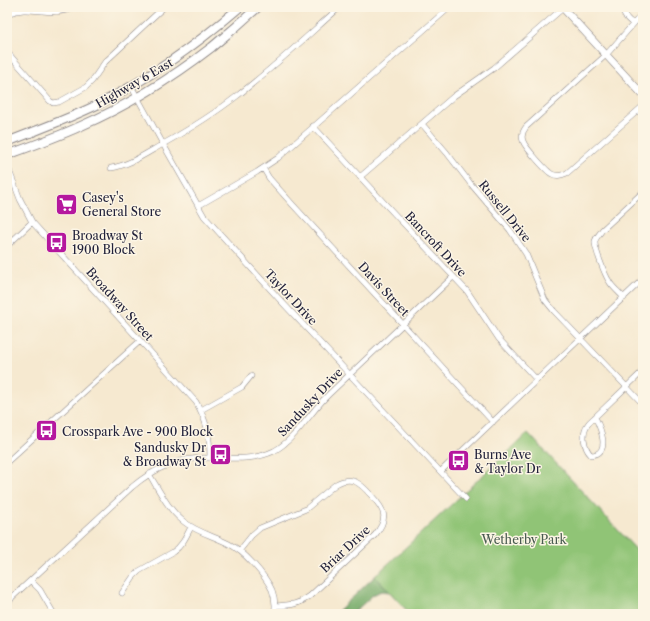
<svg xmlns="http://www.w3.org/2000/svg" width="650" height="621" font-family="'Libre Caslon Text',serif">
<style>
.green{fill:#90c476;stroke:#597358}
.forest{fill:#74aa67;stroke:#4b6651}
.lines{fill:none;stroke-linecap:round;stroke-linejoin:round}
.street-casing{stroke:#8c8686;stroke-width:6}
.secondary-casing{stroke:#8c8686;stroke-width:8}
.primary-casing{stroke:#8c8686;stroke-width:10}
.street{stroke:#fff;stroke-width:5}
.secondary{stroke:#fff;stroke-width:7}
.primary{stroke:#fff;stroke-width:8}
.labels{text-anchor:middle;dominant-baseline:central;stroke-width:3;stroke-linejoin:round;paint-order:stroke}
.street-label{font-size:12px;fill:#22223b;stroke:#fcf5e5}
.poi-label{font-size:12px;fill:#22223b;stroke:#fcf5e5;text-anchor:start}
.park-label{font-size:12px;fill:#485b50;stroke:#fcf5e5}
</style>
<rect width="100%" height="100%" fill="#fcf5e5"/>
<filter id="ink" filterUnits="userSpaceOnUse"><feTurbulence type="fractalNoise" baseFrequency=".025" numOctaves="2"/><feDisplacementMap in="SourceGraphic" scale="8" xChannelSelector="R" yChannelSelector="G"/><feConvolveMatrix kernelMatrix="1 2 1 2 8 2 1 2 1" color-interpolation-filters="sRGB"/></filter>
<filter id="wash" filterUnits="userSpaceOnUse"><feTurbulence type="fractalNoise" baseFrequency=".012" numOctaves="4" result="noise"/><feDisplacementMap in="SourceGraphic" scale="16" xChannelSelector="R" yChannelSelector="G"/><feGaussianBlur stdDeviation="0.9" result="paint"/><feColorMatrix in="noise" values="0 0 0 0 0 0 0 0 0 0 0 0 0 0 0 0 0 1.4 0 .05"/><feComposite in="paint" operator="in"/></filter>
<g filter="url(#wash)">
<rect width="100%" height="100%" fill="#f6e9d0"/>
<path class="green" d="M528,433L643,557V614H410L375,576Z"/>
<path class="forest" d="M375,576L390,592L381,591L373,595L352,614H335Z"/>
</g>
<g filter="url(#ink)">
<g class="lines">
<defs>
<path id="street" d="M624,7C621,15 628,19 633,24
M639,7L643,10
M643,13L606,55L526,127C523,131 521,136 523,141C525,147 547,172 552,174C557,177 562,175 567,173L643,106
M7,14C30,3 50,19 74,7
M7,52L50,101L53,103L59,102L86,87L92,81L105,62L164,7
M131,86L163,144L204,216L281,301L466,499
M422,124L447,153L470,183L510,230L526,254L545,300L554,311L643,404
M313,126L387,206L467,291L499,339L537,380
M7,165L20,199L32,222L196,402C207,421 210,437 210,458
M111,168C130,165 147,153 163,144C188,130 214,114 237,96C273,68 306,37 340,7
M263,168L269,178L293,205L493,422
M360,177L454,96L494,68L563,8
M198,206L257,172L278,158L450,7
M7,246L32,222
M624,298C619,292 612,287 609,281C605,275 594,247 595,241C596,237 600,234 602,230L643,192
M201,410L242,387L251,376
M595,417C600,427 612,454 591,455C584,448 581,433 588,424C590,421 593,419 595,417L643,371
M7,462L140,341
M441,471L643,279
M149,474C159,490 168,509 183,521C196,532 214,536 229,544C244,551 265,575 272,590C275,598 276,606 274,614
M240,550L252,535L260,528L306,509L336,484C352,475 360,483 371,495C385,510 389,518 375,535L310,596C298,605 290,605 276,606
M31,581L40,590L54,614
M122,593L133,577L139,571L173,552C182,546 186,537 191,527
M7,602L132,487C154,468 181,457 210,458C232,458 253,461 274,451C297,438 310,412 329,394L453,277"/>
<path id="secondary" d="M562,7L643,95
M7,595L10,599"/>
<path id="primary" d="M7,142C37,130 68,119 97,105C149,79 196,45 240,7
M7,155C32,146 57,137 81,126C127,106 172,78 212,47C228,34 243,21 258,7"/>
</defs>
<use href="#street" class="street-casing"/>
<use href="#secondary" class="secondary-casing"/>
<use href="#primary" class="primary-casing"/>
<use href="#street" class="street"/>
<use href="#secondary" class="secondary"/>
<use href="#primary" class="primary"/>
</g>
</g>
<defs>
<symbol id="supermarket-square" viewBox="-11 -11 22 22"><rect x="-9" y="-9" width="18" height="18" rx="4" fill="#b5179e" stroke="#fcf5e5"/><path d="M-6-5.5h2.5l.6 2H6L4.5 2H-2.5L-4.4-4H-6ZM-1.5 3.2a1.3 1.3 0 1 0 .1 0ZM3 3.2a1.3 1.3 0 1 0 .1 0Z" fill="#fff"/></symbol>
<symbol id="bus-square" viewBox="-11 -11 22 22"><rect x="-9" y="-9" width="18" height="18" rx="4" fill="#b5179e" stroke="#fcf5e5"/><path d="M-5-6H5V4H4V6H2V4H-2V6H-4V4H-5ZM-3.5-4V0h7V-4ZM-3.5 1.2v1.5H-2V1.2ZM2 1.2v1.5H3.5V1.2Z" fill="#fff"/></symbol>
</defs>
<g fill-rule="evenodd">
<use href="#supermarket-square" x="54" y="192" width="25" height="25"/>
<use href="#bus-square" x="44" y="230" width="25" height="25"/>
<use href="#bus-square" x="34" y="418" width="25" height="25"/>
<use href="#bus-square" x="208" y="442" width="25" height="25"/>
<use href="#bus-square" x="446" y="448" width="25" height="25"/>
</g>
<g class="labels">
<g class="street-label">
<text transform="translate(134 83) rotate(-30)">Highway 6 East</text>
<text transform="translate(505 211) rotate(51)">Russell Drive</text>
<text transform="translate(436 244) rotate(47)">Bancroft Drive</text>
<text transform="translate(384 289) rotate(47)">Davis Street</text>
<text transform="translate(291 297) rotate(47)">Taylor Drive</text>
<text transform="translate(120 304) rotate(48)">Broadway Street</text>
<text transform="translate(310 402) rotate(-47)">Sandusky Drive</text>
<text transform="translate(345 549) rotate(-43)">Briar Drive</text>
</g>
<g class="poi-label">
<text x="82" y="197">Casey's<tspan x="82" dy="14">General Store</tspan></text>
<text x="72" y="235">Broadway St<tspan x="72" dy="14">1900 Block</tspan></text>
<text x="62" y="431">Crosspark Ave - 900 Block</text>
<text x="206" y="447" text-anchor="end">Sandusky Dr<tspan x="206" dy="14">&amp; Broadway St</tspan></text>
<text x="474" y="454">Burns Ave<tspan x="474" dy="14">&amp; Taylor Dr</tspan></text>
</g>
<g class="park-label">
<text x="524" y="539">Wetherby Park</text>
</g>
</g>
<rect width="650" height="621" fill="none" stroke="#fcf5e5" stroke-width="24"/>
</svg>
